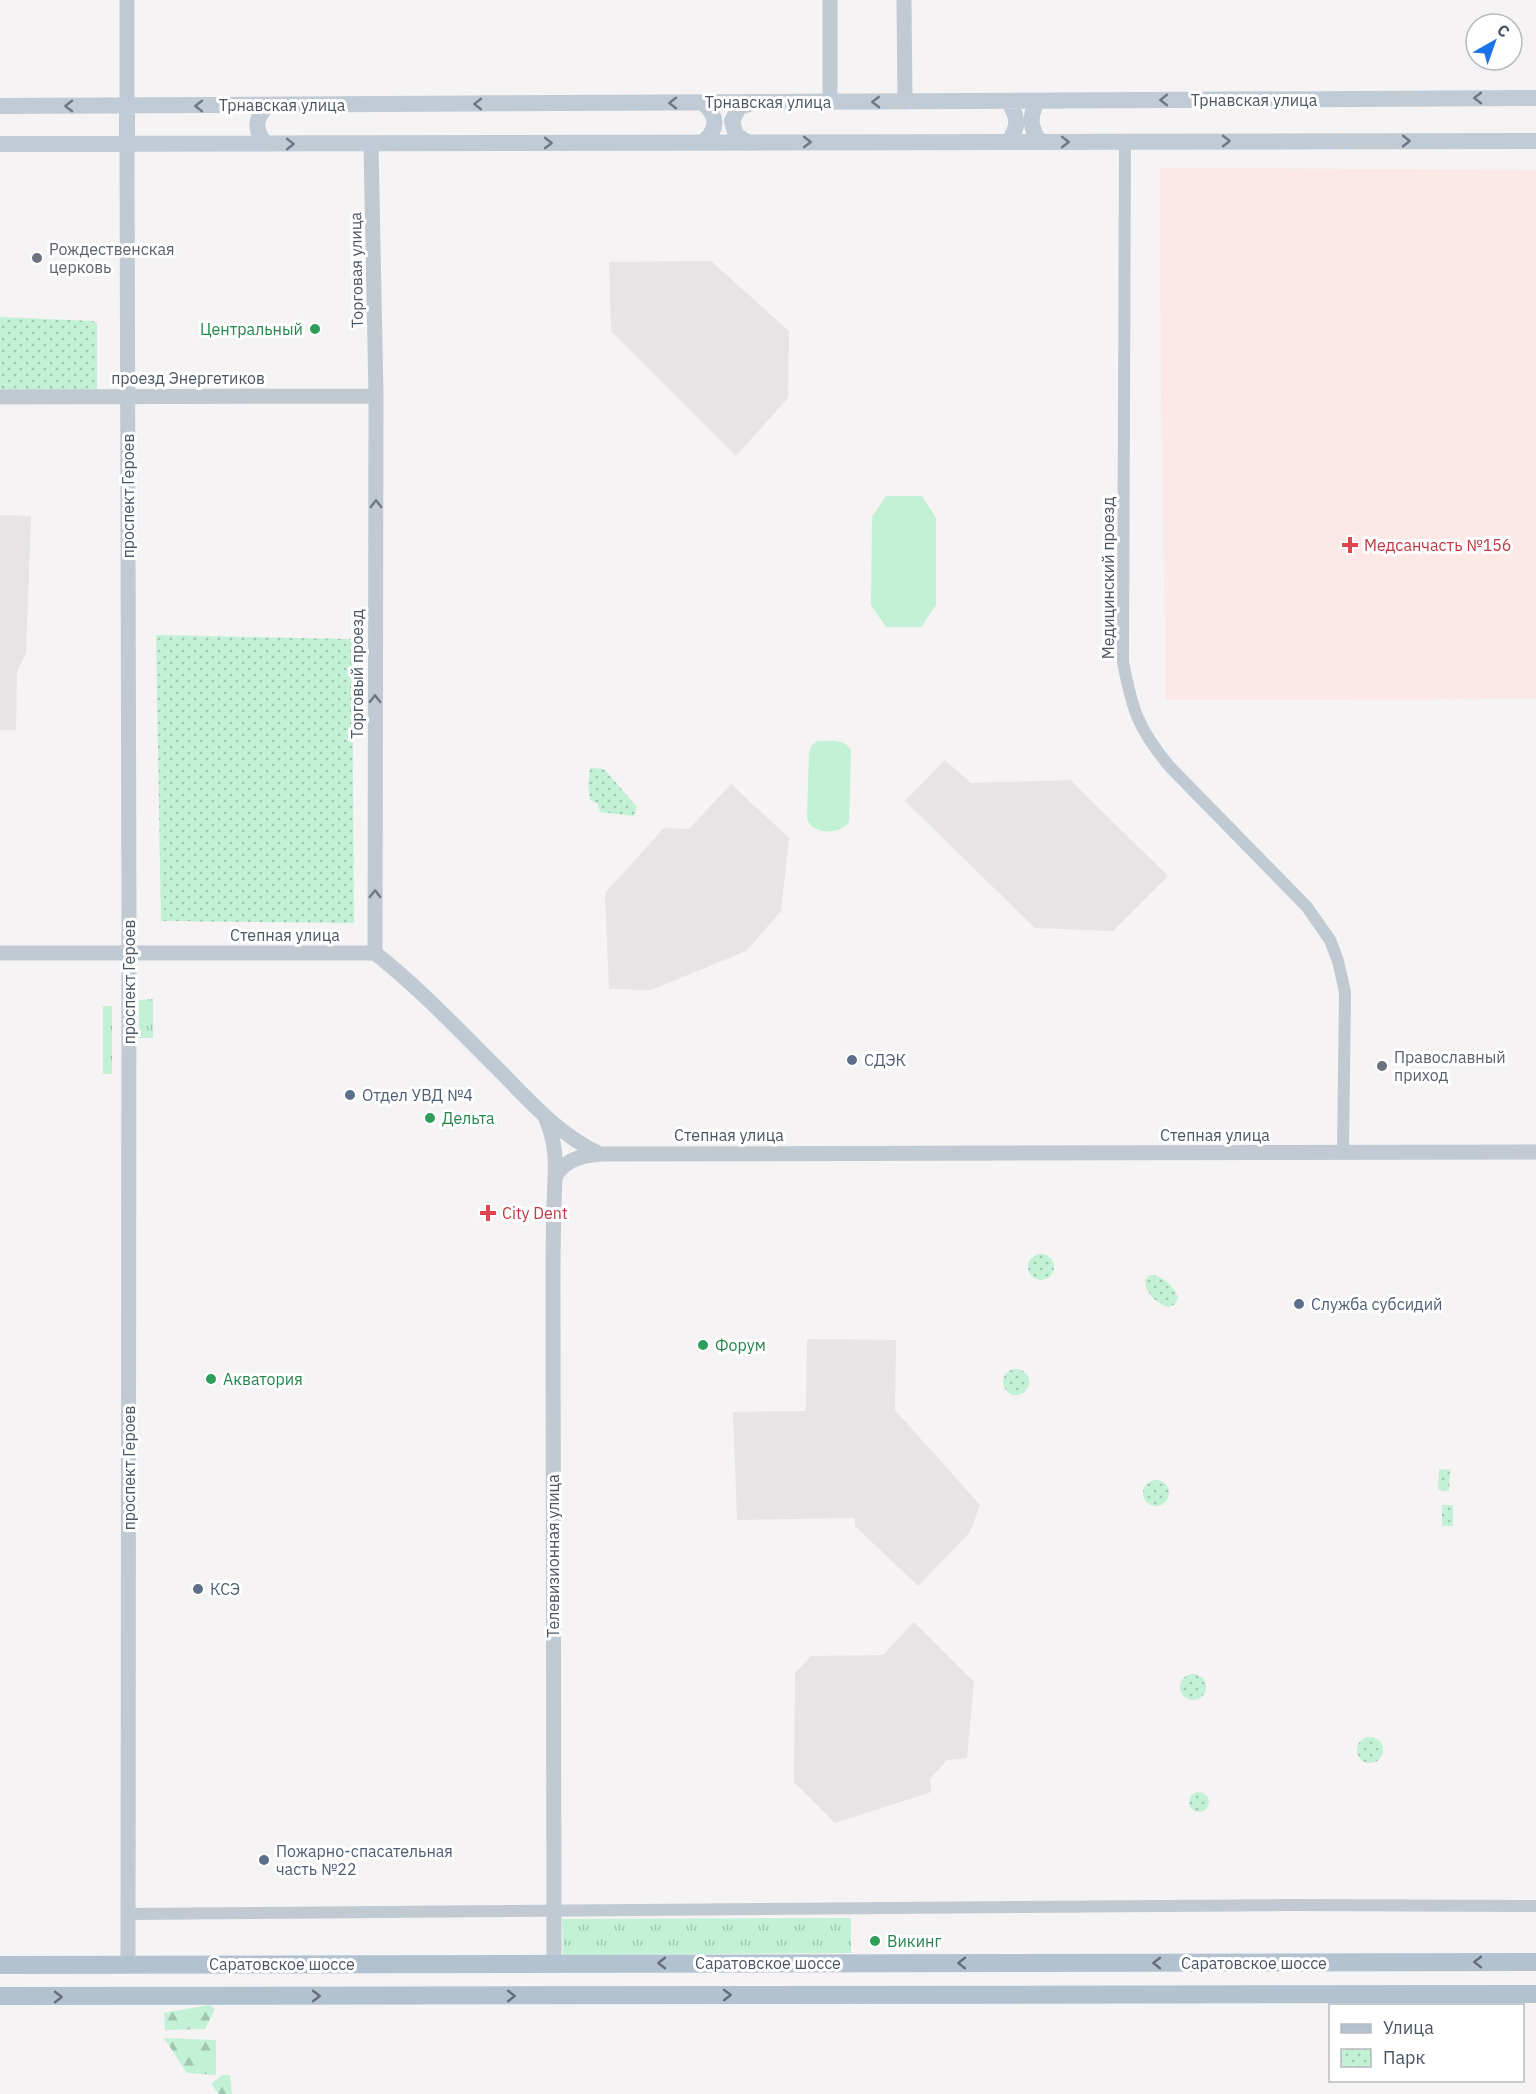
<svg xmlns="http://www.w3.org/2000/svg" width="1536" height="2094" font-family="'IBM Plex Sans',sans-serif">
<style>
.education{fill:#e6e4e5}
.medical{fill:#fce8e6}
.grass{fill:url(#grass-tufts)}
.forest{fill:url(#forest-firs)}
.park{fill:url(#park-dots)}
.garden{fill:#c3f1d5}
.lines{fill:none;stroke-linecap:round;stroke-linejoin:round}
.minor{stroke:#c1cad2;stroke-width:12}
.tertiary{stroke:#c1cad2;stroke-width:15}
.secondary{stroke:#c1cbd6;stroke-width:16}
.primary{stroke:#b3c2d1;stroke-width:18}
.oneway{stroke:#6e7984}
.oneway2{stroke:#6e7983}
.oneway3{stroke:#64717d}
.worship-dot{fill:#6b7280;stroke:#fff;stroke-width:2}
.leisure-dot{fill:#2e9e5b;stroke:#fff;stroke-width:2}
.health-dot{fill:#e0444e;stroke:#fff;stroke-width:2}
.service-dot{fill:#5c6f8a;stroke:#fff;stroke-width:2}
.labels{text-anchor:middle;dominant-baseline:central;stroke-width:6;stroke-linejoin:round;paint-order:stroke}
.street-label{font-size:16px;fill:#4a5661;stroke:#fff}
.worship-label{font-size:16px;fill:#5b616d;stroke:#fff;text-anchor:start}
.leisure-label{font-size:16px;fill:#27864d;stroke:#fff;text-anchor:start}
.health-label{font-size:16px;fill:#be3a42;stroke:#fff;text-anchor:start}
.service-label{font-size:16px;fill:#4e5e75;stroke:#fff;text-anchor:start}
</style>
<defs>
<pattern id="grass-tufts" width="24" height="20" patternUnits="userSpaceOnUse" patternTransform="scale(1.5)"><rect width="24" height="20" fill="#c3f1d5"/><path d="M3 7l-1-3M5 7V3M7 7l1-3M15 17l-1-3M17 17v-4M19 17l1-3" fill="none" stroke="#a0c6b0"/></pattern>
<pattern id="forest-firs" width="22" height="20" patternUnits="userSpaceOnUse" patternTransform="scale(1.5)"><rect width="22" height="20" fill="#c3f1d5"/><path d="M5 1l3.5 6h-7zM16 11l3.5 6h-7z" fill="#a0c6b0"/></pattern>
<pattern id="park-dots" width="8" height="8" patternUnits="userSpaceOnUse" patternTransform="scale(1.5)"><rect width="8" height="8" fill="#c3f1d5"/><path d="M2 2h.1M6 6h.1" fill="none" stroke="#a0c6b0" stroke-width="1.8" stroke-linecap="round"/></pattern>
</defs>
<rect width="100%" height="100%" fill="#f5f3f3"/>
<path class="education" d="M711,261L789,331L788,398L736,456L611,331L609,262Z
M0,515L31,516L26,653L17,672L16,730H0Z
M945,760L971,783L1070,780L1168,876L1113,931L1035,928L905,801Z
M731,784L789,838L781,911L746,951L651,990L609,989L605,893L664,828L689,829Z
M807,1339L896,1340L895,1410L980,1505L970,1532L918,1586L855,1526V1518L737,1520L733,1412L806,1411Z
M914,1622L974,1682L967,1758L947,1760L930,1779L931,1792L835,1823L794,1782L795,1673L811,1656L883,1655Z"/>
<path class="medical" d="M1160,168L1536,170V699L1166,700L1161,392Z"/>
<path class="grass" d="M153,999V1038H139V1000Z
M103,1006H112V1074H103Z
M851,1918V1953L563,1955L562,1919Z"/>
<path class="forest" d="M209,2005L215,2009L205,2029L165,2030L164,2013Z
M164,2038L216,2040V2075L187,2073Z
M222,2075H230L232,2094H219L211,2084Z"/>
<path class="park" d="M0,317L93,321L97,323V394H0Z
M156,635L352,639L354,923L161,921Z
M590,768L604,769L637,807L634,816L600,812L598,804L590,800L588,784Z
M1028 1267a13 13 0 1 1 26 0a13 13 0 1 1-26 0Z
M1150,1275C1161,1274 1175,1287 1178,1298L1175,1304L1169,1307C1158,1305 1144,1292 1145,1280Z
M1003 1382a13 13 0 1 1 26 0a13 13 0 1 1-26 0Z
M1439,1469L1450,1470L1449,1491L1438,1490Z
M1143 1493a13 13 0 1 1 26 0a13 13 0 1 1-26 0Z
M1442,1505H1453V1526H1442Z
M1180 1687a13 13 0 1 1 26 0a13 13 0 1 1-26 0Z
M1357 1750a13 13 0 1 1 26 0a13 13 0 1 1-26 0Z
M1189 1802a10 10 0 1 1 20 0a10 10 0 1 1-20 0Z"/>
<path class="garden" d="M886,496H922L936,518V605L921,627H886L871,605L872,517Z
M818,741C829,741 846,738 851,751L849,822C843,832 821,835 812,826C810,825 807,819 807,818L809,752L812,745Z"/>
<g class="lines">
<path class="minor" d="M1125,142L1123,662C1132,709 1138,729 1170,767L1307,907L1330,940L1338,961L1345,992L1343,1152
M128,1914L1289,1905L1536,1906"/>
<path class="tertiary" d="M127,0V106
M904,0L905,102
M830,102V0
M127,144L129,925L128,1965
M371,144L376,396L375,953
M0,397L376,396
M0,953H375C418,987 456,1027 495,1066C528,1099 557,1134 600,1154L1536,1152
M546,1119C560,1153 554,1175 554,1210C553,1237 553,1263 553,1289L554,1963
M555,1177C565,1159 581,1156 600,1154"/>
<path class="secondary" d="M1008,101C1018,117 1020,126 1008,142
M1037,102C1029,117 1030,128 1040,142
M0,106L1536,98
M265,143C254,130 255,118 267,106
M702,143C718,130 719,117 703,103
M748,143L736,135L732,121L739,107L752,103
M0,144L1536,141
M127,144V106"/>
<path class="primary" d="M0,1965L1536,1962
M0,1996L1536,1994"/>
</g>
<defs><path id="oneway-chevron" d="M-2-3.5L2.5 0L-2 3.5" fill="none" stroke-width="1.6" stroke-linecap="round" stroke-linejoin="round" transform="scale(1.5)"/></defs>
<g class="oneway">
<use href="#oneway-chevron" transform="translate(1478 98) rotate(180)"/>
<use href="#oneway-chevron" transform="translate(1164 100) rotate(179)"/>
<use href="#oneway-chevron" transform="translate(876 102) rotate(180)"/>
<use href="#oneway-chevron" transform="translate(673 103) rotate(180)"/>
<use href="#oneway-chevron" transform="translate(478 104) rotate(180)"/>
<use href="#oneway-chevron" transform="translate(69 106) rotate(180)"/>
<use href="#oneway-chevron" transform="translate(199 106) rotate(180)"/>
<use href="#oneway-chevron" transform="translate(1226 141)"/>
<use href="#oneway-chevron" transform="translate(1406 141)"/>
<use href="#oneway-chevron" transform="translate(807 142)"/>
<use href="#oneway-chevron" transform="translate(1065 142)"/>
<use href="#oneway-chevron" transform="translate(548 143)"/>
<use href="#oneway-chevron" transform="translate(290 144)"/>
</g>
<g class="oneway2">
<use href="#oneway-chevron" transform="translate(376 504) rotate(-90)"/>
<use href="#oneway-chevron" transform="translate(375 699) rotate(-90)"/>
<use href="#oneway-chevron" transform="translate(375 894) rotate(-89)"/>
</g>
<g class="oneway3">
<use href="#oneway-chevron" transform="translate(1478 1962) rotate(180)"/>
<use href="#oneway-chevron" transform="translate(662 1963) rotate(180)"/>
<use href="#oneway-chevron" transform="translate(962 1963) rotate(180)"/>
<use href="#oneway-chevron" transform="translate(1157 1963) rotate(180)"/>
<use href="#oneway-chevron" transform="translate(727 1995)"/>
<use href="#oneway-chevron" transform="translate(316 1996)"/>
<use href="#oneway-chevron" transform="translate(511 1996)"/>
<use href="#oneway-chevron" transform="translate(58 1997)"/>
</g>
<g class="worship-dot">
<circle cx="37" cy="258" r="6"/>
<circle cx="1382" cy="1066" r="6"/>
</g>
<g class="leisure-dot">
<circle cx="315" cy="329" r="6"/>
<circle cx="430" cy="1118" r="6"/>
<circle cx="703" cy="1345" r="6"/>
<circle cx="211" cy="1379" r="6"/>
<circle cx="875" cy="1941" r="6"/>
</g>
<g class="health-dot">
<path d="M1347 536h6v6h6v6h-6v6h-6v-6h-6v-6h6z"/>
<path d="M485 1204h6v6h6v6h-6v6h-6v-6h-6v-6h6z"/>
</g>
<g class="service-dot">
<circle cx="852" cy="1060" r="6"/>
<circle cx="350" cy="1095" r="6"/>
<circle cx="1299" cy="1304" r="6"/>
<circle cx="198" cy="1589" r="6"/>
<circle cx="264" cy="1860" r="6"/>
</g>
<g class="labels">
<g class="street-label">
<text x="1254" y="100">Трнавская улица</text>
<text x="768" y="102">Трнавская улица</text>
<text x="282" y="105">Трнавская улица</text>
<text transform="translate(356 270) rotate(-91)">Торговая улица</text>
<text x="188" y="378">проезд Энергетиков</text>
<text transform="translate(128 496) rotate(-90)">проспект Героев</text>
<text transform="translate(1108 578) rotate(-90)">Медицинский проезд</text>
<text transform="translate(357 674) rotate(-90)">Торговый проезд</text>
<text x="285" y="935">Степная улица</text>
<text transform="translate(129 982) rotate(-90)">проспект Героев</text>
<text x="729" y="1135">Степная улица</text>
<text x="1215" y="1135">Степная улица</text>
<text transform="translate(129 1468) rotate(-90)">проспект Героев</text>
<text transform="translate(553 1556) rotate(-90)">Телевизионная улица</text>
<text x="768" y="1963">Саратовское шоссе</text>
<text x="1254" y="1963">Саратовское шоссе</text>
<text x="282" y="1964">Саратовское шоссе</text>
</g>
<g class="worship-label">
<text x="49" y="249">Рождественская<tspan x="49" dy="18">церковь</tspan></text>
<text x="1394" y="1057">Православный<tspan x="1394" dy="18">приход</tspan></text>
</g>
<g class="leisure-label">
<text x="303" y="329" text-anchor="end">Центральный</text>
<text x="442" y="1118">Дельта</text>
<text x="715" y="1345">Форум</text>
<text x="223" y="1379">Акватория</text>
<text x="887" y="1941">Викинг</text>
</g>
<g class="health-label">
<text x="1364" y="545">Медсанчасть №156</text>
<text x="502" y="1213">City Dent</text>
</g>
<g class="service-label">
<text x="864" y="1060">СДЭК</text>
<text x="362" y="1095">Отдел УВД №4</text>
<text x="1311" y="1304">Служба субсидий</text>
<text x="210" y="1589">КСЭ</text>
<text x="276" y="1851">Пожарно-спасательная<tspan x="276" dy="18">часть №22</tspan></text>
</g>
</g>
<rect x="1329" y="2004" width="195" height="78" fill="#ffffff" stroke="#b7bbc0" stroke-width="1.5"/>
<rect x="1341" y="2024" width="30" height="9" fill="#b3c2d1" stroke="#b7bbc0" stroke-width="1.5"/>
<text x="1383" y="2034" font-size="18" fill="#4a5661">Улица</text>
<rect x="1341" y="2049" width="30" height="18" fill="url(#park-dots)" stroke="#b7bbc0" stroke-width="1.5"/>
<text x="1383" y="2064" font-size="18" fill="#4a5661">Парк</text>
<g transform="translate(1494 42) rotate(40)"><circle r="28" fill="#ffffff" stroke="#b7bbc0" stroke-width="1.5"/>
<path d="M0-4.5L10 22L0 15L-10 22Z" fill="#1a73e8"/>
<text y="-9" font-size="16" font-weight="bold" text-anchor="middle" fill="#4a5661">С</text>
</g>
</svg>
